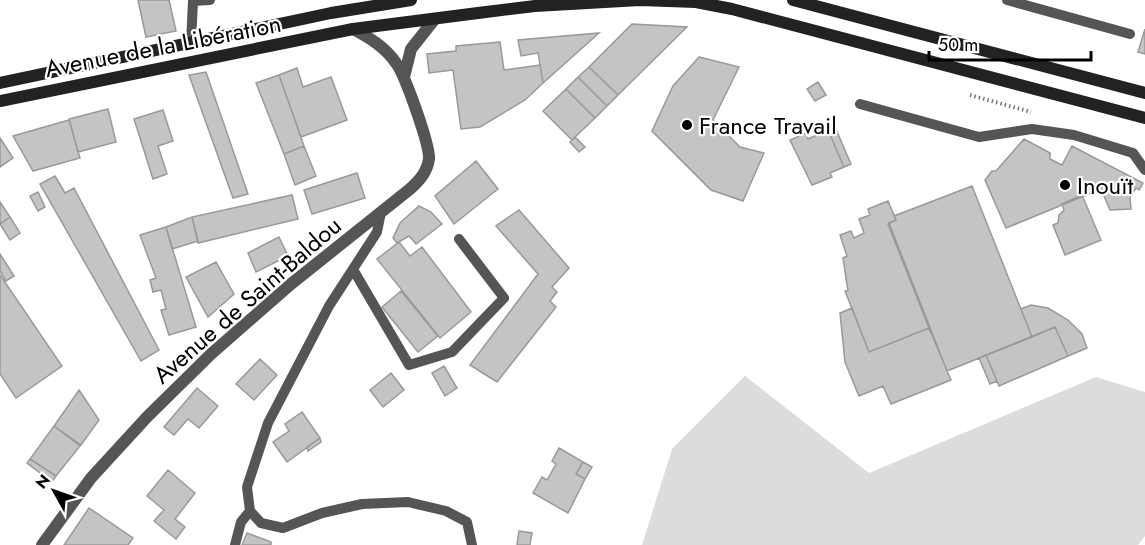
<svg xmlns="http://www.w3.org/2000/svg" width="1145" height="545" font-family="Jost,sans-serif">
<style>
.green{fill:#dcdcdc}
.building{fill:#c4c4c4;stroke:#999;stroke-width:1.5}
.lines{fill:none;stroke-linecap:round;stroke-linejoin:round}
.path{stroke:#777;stroke-width:4;stroke-dasharray:1.5 3;stroke-linecap:butt}
.service{stroke:#555;stroke-width:10}
.tertiary{stroke:#555;stroke-width:12}
.secondary{stroke:#222;stroke-width:12}
.poi-dot{fill:#000;stroke:#fff;stroke-width:2}
.labels{text-anchor:middle;dominant-baseline:central;stroke-width:4.5;stroke-linejoin:round;paint-order:stroke}
.street-label{font-size:24px;fill:#000;stroke:#fff}
.poi-label{font-size:24px;fill:#000;stroke:#fff;text-anchor:start}
</style>
<rect width="100%" height="100%" fill="#fff"/>
<path class="green" d="M745,376L869,473L1096,377L1145,392V536L1138,545H642L672,449Z"/>
<path class="building" d="M138,0H169L176,31L146,37Z
M632,24L687,27L618,95L589,67Z
M1145,29V54L1138,52Z
M599,33L543,83L538,53L521,56L518,40Z
M500,42L504,70L540,65L543,83L525,100L480,127L461,129L453,70L429,73L427,54L456,51V46Z
M699,57L739,67L713,120L740,147L764,153L743,201L711,190L652,131L673,86Z
M589,67L618,95L607,106L578,77Z
M297,68L303,87L331,77L347,120L301,137L279,75Z
M206,72L248,194L233,198L189,75Z
M279,75L304,146L284,154L256,83Z
M578,77L607,106L595,118L566,89Z
M818,82L826,95L815,101L807,89Z
M566,89L595,118L572,140L543,111Z
M108,109L116,142L78,152L69,119Z
M163,110L173,141L158,146L167,174L153,179L134,119Z
M69,120L80,158L33,171L13,136Z
M835,127L851,164L844,167L828,130Z
M828,130L844,167L830,173L832,177L812,185L790,140L806,133L808,139Z
M575,137L585,147L579,152L570,142Z
M0,138L13,158L0,167Z
M1024,139L1050,153V159L1062,165L1072,146L1143,183L1139,190L1136,188L1130,197L1131,209L1110,210L1101,189L1006,228L985,180L992,171H996Z
M304,146L316,176L295,185L284,154Z
M476,161L498,189L454,224L435,196Z
M357,173L365,198L312,214L304,190Z
M55,176L65,193L74,188L159,350L141,361L40,184Z
M972,186L1032,337L947,371L889,223L896,220L894,216Z
M38,192L45,207L38,211L30,196Z
M292,195L298,219L198,243L192,217Z
M1082,195L1101,240L1065,255L1053,225L1058,223L1059,215L1064,210L1062,204Z
M888,201L896,220L888,224L929,328L869,352L845,291H848L843,258L847,256L840,235L851,231L854,238L864,233L859,219L870,215L868,209Z
M0,202L10,217L0,224Z
M419,206L431,212L442,224L416,244L409,236L397,243L393,238L400,223Z
M519,210L569,268L552,287L557,292L550,301L556,307L497,382L470,365L538,274L496,226Z
M10,217L20,233L10,240L0,224Z
M192,217L198,241L172,249L166,227Z
M166,227L196,327L169,335L161,310L166,309L161,290L153,292L150,280L156,278L140,235Z
M279,237L288,256L256,272L248,253Z
M399,242L410,256L422,247L471,312L440,338L377,259Z
M0,254L14,276L6,281L0,271Z
M216,262L234,294L208,317L186,277Z
M0,275L62,366L16,398L0,374Z
M401,291L438,336L418,352L382,307Z
M1031,305L1048,308L1068,320L1082,334L1087,348L1068,356L1055,327L1032,337L1021,309Z
M852,308L869,352L929,328L951,380L891,404L883,386L859,396L845,362L840,313Z
M1055,327L1068,356L999,386L986,355Z
M986,355L997,381L990,384L979,358Z
M260,359L277,375L254,400L236,384Z
M444,366L457,388L445,396L432,373Z
M391,373L404,390L383,407L370,390Z
M197,388L218,406L199,428L188,419L174,435L164,427Z
M79,390L99,420L81,445L54,426Z
M302,412L320,438L287,462L273,442L289,431L285,424Z
M54,426L80,446L56,476L30,459Z
M320,438L321,442L308,451L307,447Z
M559,448L583,462L576,474L585,479L568,513L533,493L542,477L547,480L556,464L552,461Z
M30,459L56,476L52,482L27,463Z
M583,462L592,467L585,479L576,474Z
M168,470L195,493L175,519L185,527L176,539L154,521L164,510L147,496Z
M89,508L133,538L128,545H64Z
M519,531L532,533L530,545H517Z
M247,533L271,542V545H242Z"/>
<g class="lines">
<path class="path" d="M970,95L1031,112"/>
<path class="service" d="M1007,0L1130,34
M191,43L193,1L210,0
M860,104L979,137L1032,129L1074,135L1133,153L1145,170
M381,212L377,232L329,306L268,423L247,487L250,511L261,523L283,528L322,513L362,504L408,502L446,511L467,522L472,545
M354,271L409,365L452,352L504,298L459,239
M235,545L241,522L250,511"/>
<path class="tertiary" d="M404,77L411,49L434,20
M42,545L91,478L147,417L211,354L291,284L410,189C420,180 427,172 429,159C430,145 405,75 396,63C385,47 370,38 353,29"/>
<path class="secondary" d="M793,0L1145,93
M0,83L331,13L411,0
M0,101L353,29L478,13L535,6L640,0L696,2L732,9L1145,118"/>
</g>
<g class="poi-dot">
<circle cx="687" cy="125" r="6"/>
<circle cx="1065" cy="185" r="6"/>
</g>
<g class="labels">
<g class="street-label">
<text transform="translate(163 46) rotate(-11)">Avenue de la Libération</text>
<text transform="translate(247 300) rotate(-41)">Avenue de Saint-Baldou</text>
</g>
<g class="poi-label">
<text x="699" y="125">France Travail</text>
<text x="1077" y="185">Inouït</text>
</g>
</g>
<g transform="translate(54 491) rotate(310)" stroke="#ffffff" stroke-width="4.5" paint-order="stroke">
<path d="M0-4.5L10 22L0 15L-10 22Z" fill="#000000"/>
<text y="-9" font-size="16" font-weight="bold" text-anchor="middle" fill="#000000">N</text>
</g>
<path d="M929 51v9h162v-9" fill="none" stroke="#000000" stroke-width="3"/>
<text x="938" y="51" font-size="18" fill="#000000" stroke="#ffffff" stroke-width="4.5" paint-order="stroke">50 m</text>
</svg>
